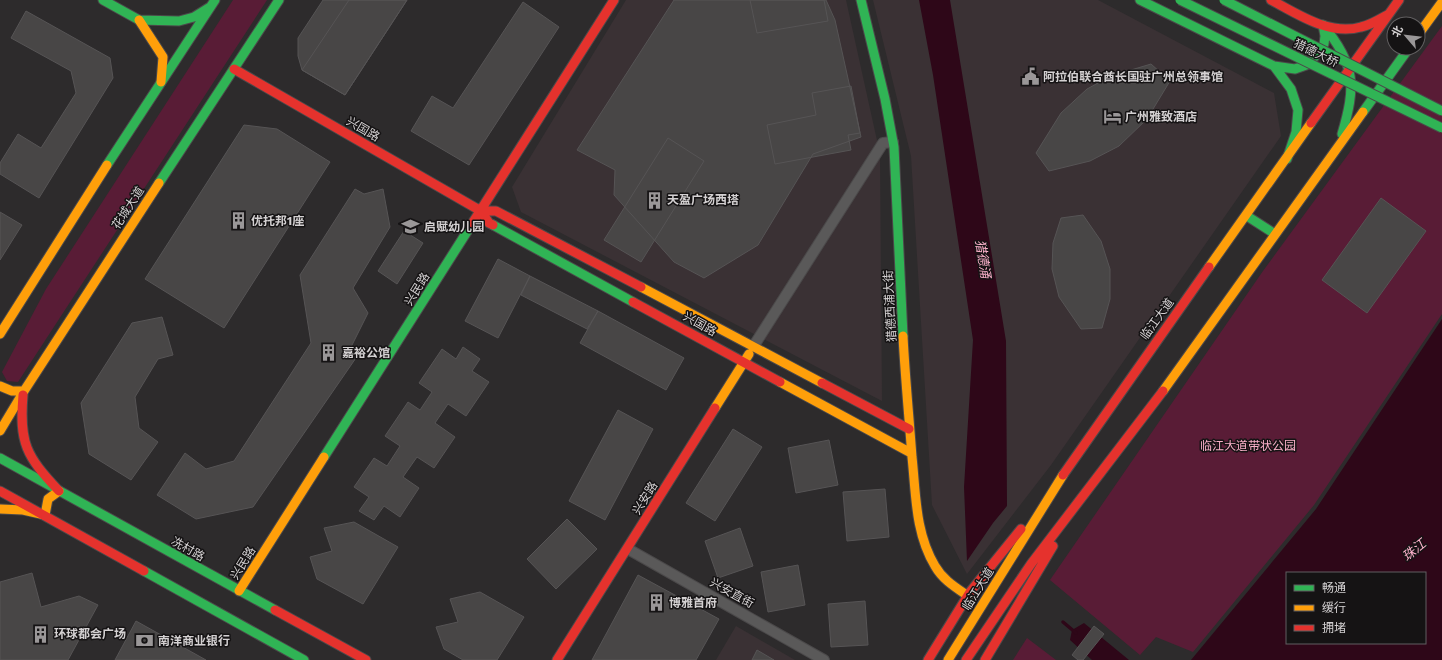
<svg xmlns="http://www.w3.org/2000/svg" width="1442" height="660" font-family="'Work Sans','Noto Sans SC',sans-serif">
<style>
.built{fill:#3a3134}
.green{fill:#591c36}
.water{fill:#2e0718;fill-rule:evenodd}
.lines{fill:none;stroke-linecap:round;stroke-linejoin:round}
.stream{stroke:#2e0718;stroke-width:3.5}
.building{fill:#484646;stroke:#565455}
.street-casing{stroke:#4b494a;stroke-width:12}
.fast-casing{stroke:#4b494a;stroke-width:11}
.slow-casing{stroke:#4b494a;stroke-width:11}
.jam-casing{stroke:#4b494a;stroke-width:11}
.street{stroke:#5a5959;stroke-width:10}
.fast{stroke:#30b455;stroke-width:9}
.slow{stroke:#ff9f0a;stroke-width:9}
.jam{stroke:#e5322d;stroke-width:9}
.fast-bridge-casing{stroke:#4b494a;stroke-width:11;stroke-linecap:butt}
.fast-bridge{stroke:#30b455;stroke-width:9}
.labels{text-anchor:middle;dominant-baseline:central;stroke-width:3;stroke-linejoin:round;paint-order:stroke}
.street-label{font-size:12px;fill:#d4d1d2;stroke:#151314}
.poi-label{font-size:12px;font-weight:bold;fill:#d4d1d2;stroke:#151314;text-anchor:start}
.park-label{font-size:12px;fill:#f9b0c8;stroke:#151314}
.water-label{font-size:13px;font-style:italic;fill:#fdb3cc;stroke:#151314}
</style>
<rect width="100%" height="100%" fill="#2d2b2c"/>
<path class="built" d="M626,0H846L880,154L882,401L521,212L512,187Z
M873,0H1098L1274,93L1281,136L1051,465L967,574L932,505L911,156Z
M736,626L795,660H716Z"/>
<path class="green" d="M233,0H267L18,382L7,381L2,372L46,289Z
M1442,26V314L1314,505L1193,652L1156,637L1140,655L1050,580L1263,271Z
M1027,638L1056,660H1013Z"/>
<path class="water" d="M919,0H950L1006,341L1007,506L993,523L967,561L964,487L973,340L933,75Z
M1442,319V660H1191L1316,509ZM1287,573H1425V643H1287Z
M1084,623L1129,660H1092L1070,640L1072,630Z"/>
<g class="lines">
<path class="stream" d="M1063,622L1076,633"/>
</g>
<path class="building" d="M323,0H407L345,95L302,70L298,56V38Z
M349,0H407L345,95L302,70Z
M674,0H826L835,20L861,137L813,154L758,245L704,278L674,262L614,195L615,170L577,150Z
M750,0H824L828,21L757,33Z
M523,2L559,27L469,165L411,131L432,96L453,108Z
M26,11L110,58L113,78L39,198L0,174V163L18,134L41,148L76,93L71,71L11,38Z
M1151,64L1170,81L1147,119L1119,146L1090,161L1049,171L1036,153L1061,113L1087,89L1111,76Z
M851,86L860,133L848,135L851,150L775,164L767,125L816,115L812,93Z
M244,125L277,129L330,162L224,328L145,279Z
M668,138L704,161L641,262L604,240Z
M355,189L364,194L383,189L390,227L353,288L368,313L349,351L358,355L253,507L196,519L157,495L185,453L206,469L234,461L311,343L300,275Z
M1381,198L1426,231L1367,313L1322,280Z
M0,212L22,225L0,260Z
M1083,215L1101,241L1110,269V299L1102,328L1081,329L1059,297L1052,269L1053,243L1061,218Z
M404,231L423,243L397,284L378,271Z
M498,259L530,276L498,338L465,321Z
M530,276L598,311L587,329L521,295Z
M598,311L684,358L666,390L580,343Z
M162,317L173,355L158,359L135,397L139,428L158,442L131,480L89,454L81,403L132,323Z
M463,347L480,359L472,371L489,382L466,416L448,404L435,423L455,437L434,468L417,457L403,477L419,488L400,517L384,506L374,520L359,511L369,497L354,487L374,458L387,466L400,446L385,436L408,402L420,410L432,392L419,383L442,349L456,359Z
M618,410L653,429L605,520L569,501Z
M733,429L762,447L715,521L686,503Z
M829,440L838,485L796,493L788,448Z
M885,489L889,537L847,541L843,492Z
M567,519L597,549L556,589L527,559Z
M354,522L398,547L363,604L317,579L310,557L332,551L324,528Z
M740,528L753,566L718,578L705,541Z
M798,565L805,605L768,612L761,572Z
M32,573L41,607L79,596L98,605L68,660H0V582Z
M638,575L719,619L696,660H592Z
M480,592L524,617L497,660H463L444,649L436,627L458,622L450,599Z
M865,601L868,645L831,647L828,604Z
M136,621L206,660H115Z
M1094,626L1104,634L1083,660H1078L1072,655Z
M757,650L774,660H752Z"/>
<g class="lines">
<defs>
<path id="street" d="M753,347L883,143L893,142
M628,549L824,660"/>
<path id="fast" d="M103,0L139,20L179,21L194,17L210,7
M861,0L885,99L894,147L903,336
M1140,0L1274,66L1291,89L1298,110L1296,132L1287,159
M1323,25C1356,65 1356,86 1342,134
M1274,66L1295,69L1309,64L1324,44L1325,36L1323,25
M1363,112L1409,48
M107,165L215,0
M159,183L279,0
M1247,216L1275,234
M493,225L633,302
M324,457L470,227
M0,458L275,610
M144,571L304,660"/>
<path id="slow" d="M139,20L163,57L161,82
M1418,35L1442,2
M1209,267L1311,123
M641,287L822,383
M0,334L107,165
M903,336C905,376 909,416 912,457C916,494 915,533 935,566C943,580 955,587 968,596
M780,382L911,453
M0,386L12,391H24
M1163,391L1363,112
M715,408L749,354
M0,431L24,391L159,183
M0,509L23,510L45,515
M45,515L48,499L59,491
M239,591L324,457
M948,660L1063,475"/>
<path id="jam" d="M1271,0C1298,14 1329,36 1361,27C1371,25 1380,19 1389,14
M234,69L481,211L489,223L493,225
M1311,123L1399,0
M481,211H496L641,287
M470,227L614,0
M633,302L780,382
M822,383L909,429
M23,395C19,443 26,456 59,491
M1063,475L1209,267
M0,491L144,571
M275,610L366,660
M557,660L715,408
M928,660L970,592L1021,529
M966,660L1031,564L1163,391
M985,660L1053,546"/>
</defs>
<use href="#street" class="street-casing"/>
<use href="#fast" class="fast-casing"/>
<use href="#slow" class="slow-casing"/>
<use href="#jam" class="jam-casing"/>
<use href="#street" class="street"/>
<use href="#fast" class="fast"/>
<use href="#slow" class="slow"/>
<use href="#jam" class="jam"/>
<defs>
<path id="fast-bridge" d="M1180,0L1442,128
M1224,0L1442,111"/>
</defs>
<use href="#fast-bridge" class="fast-bridge-casing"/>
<use href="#fast-bridge" class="fast-bridge"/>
</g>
<defs>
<symbol id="civic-bare" viewBox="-9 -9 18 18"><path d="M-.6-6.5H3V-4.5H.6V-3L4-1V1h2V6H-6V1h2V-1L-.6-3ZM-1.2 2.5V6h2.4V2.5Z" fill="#9a9798" stroke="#151314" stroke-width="2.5" paint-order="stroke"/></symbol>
<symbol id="hotel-bare" viewBox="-9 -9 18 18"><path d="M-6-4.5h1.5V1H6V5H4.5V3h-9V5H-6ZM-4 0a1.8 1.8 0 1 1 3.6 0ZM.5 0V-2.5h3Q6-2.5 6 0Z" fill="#9a9798" stroke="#151314" stroke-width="2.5" paint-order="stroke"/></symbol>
<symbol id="building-bare" viewBox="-9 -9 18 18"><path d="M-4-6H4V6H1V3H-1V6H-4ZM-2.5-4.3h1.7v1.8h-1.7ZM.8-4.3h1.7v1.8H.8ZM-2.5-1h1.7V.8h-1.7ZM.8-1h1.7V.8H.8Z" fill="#9a9798" stroke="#151314" stroke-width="2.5" paint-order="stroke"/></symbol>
<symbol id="school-bare" viewBox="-9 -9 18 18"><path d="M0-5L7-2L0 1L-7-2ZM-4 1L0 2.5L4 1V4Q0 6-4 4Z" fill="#9a9798" stroke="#151314" stroke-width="2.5" paint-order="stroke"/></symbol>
<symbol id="bank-bare" viewBox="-9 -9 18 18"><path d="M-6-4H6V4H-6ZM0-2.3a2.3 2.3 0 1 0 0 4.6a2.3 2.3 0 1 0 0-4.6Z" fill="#9a9798" stroke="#151314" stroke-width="2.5" paint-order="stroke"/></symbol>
</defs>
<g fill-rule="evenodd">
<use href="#civic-bare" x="1018" y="64" width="25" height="25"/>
<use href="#hotel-bare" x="1100" y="104" width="25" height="25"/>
<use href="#building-bare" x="642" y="188" width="25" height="25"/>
<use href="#building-bare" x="226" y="208" width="25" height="25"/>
<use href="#school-bare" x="398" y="214" width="25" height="25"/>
<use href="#building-bare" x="316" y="340" width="25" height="25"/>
<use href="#building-bare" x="644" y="590" width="25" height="25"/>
<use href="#building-bare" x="28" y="622" width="25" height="25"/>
<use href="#bank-bare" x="132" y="628" width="25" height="25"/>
</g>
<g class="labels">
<g class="street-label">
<text transform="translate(1316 53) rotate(26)">猎德大桥</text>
<text transform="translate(363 129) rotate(30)">兴国路</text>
<text transform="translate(128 208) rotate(-57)">花城大道</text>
<text transform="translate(417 289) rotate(-58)">兴民路</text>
<text transform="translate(890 306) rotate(-93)">猎德西浦大街</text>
<text transform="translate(1157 319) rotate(-54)">临江大道</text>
<text transform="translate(700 324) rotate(29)">兴国路</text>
<text transform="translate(645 498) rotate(-58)">兴安路</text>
<text transform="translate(188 549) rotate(29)">冼村路</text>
<text transform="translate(243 563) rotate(-58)">兴民路</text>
<text transform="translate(978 589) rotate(-58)">临江大道</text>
<text transform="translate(732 593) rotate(29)">兴安直街</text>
</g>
<g class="poi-label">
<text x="1043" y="77">阿拉伯联合酋长国驻广州总领事馆</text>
<text x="1125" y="117">广州雅致酒店</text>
<text x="667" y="200">天盈广场西塔</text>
<text x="251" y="221">优托邦1座</text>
<text x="424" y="227">启赋幼儿园</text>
<text x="342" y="353">嘉裕公馆</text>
<text x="669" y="603">博雅首府</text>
<text x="54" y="634">环球都会广场</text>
<text x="158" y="641">南洋商业银行</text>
</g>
<g class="park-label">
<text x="1248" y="446">临江大道带状公园</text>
</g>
<g class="water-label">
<text transform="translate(983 259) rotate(81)">猎德涌</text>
<text transform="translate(1414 550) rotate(-39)">珠江</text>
</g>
</g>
<rect x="1286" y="572" width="140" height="72" fill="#151314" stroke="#615f60"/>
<rect x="1294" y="585" width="20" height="6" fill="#30b455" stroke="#615f60"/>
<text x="1322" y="592" font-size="12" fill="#d4d1d2">畅通</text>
<rect x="1294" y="605" width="20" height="6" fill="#ff9f0a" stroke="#615f60"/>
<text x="1322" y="612" font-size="12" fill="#d4d1d2">缓行</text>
<rect x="1294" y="625" width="20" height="6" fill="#e5322d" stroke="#615f60"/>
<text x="1322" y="632" font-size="12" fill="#d4d1d2">拥堵</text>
<g transform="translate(1406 36) rotate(298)"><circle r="19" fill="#151314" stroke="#615f60"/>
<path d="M0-3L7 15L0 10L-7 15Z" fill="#9a9798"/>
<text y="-6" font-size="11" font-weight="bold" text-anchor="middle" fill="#d4d1d2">北</text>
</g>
</svg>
